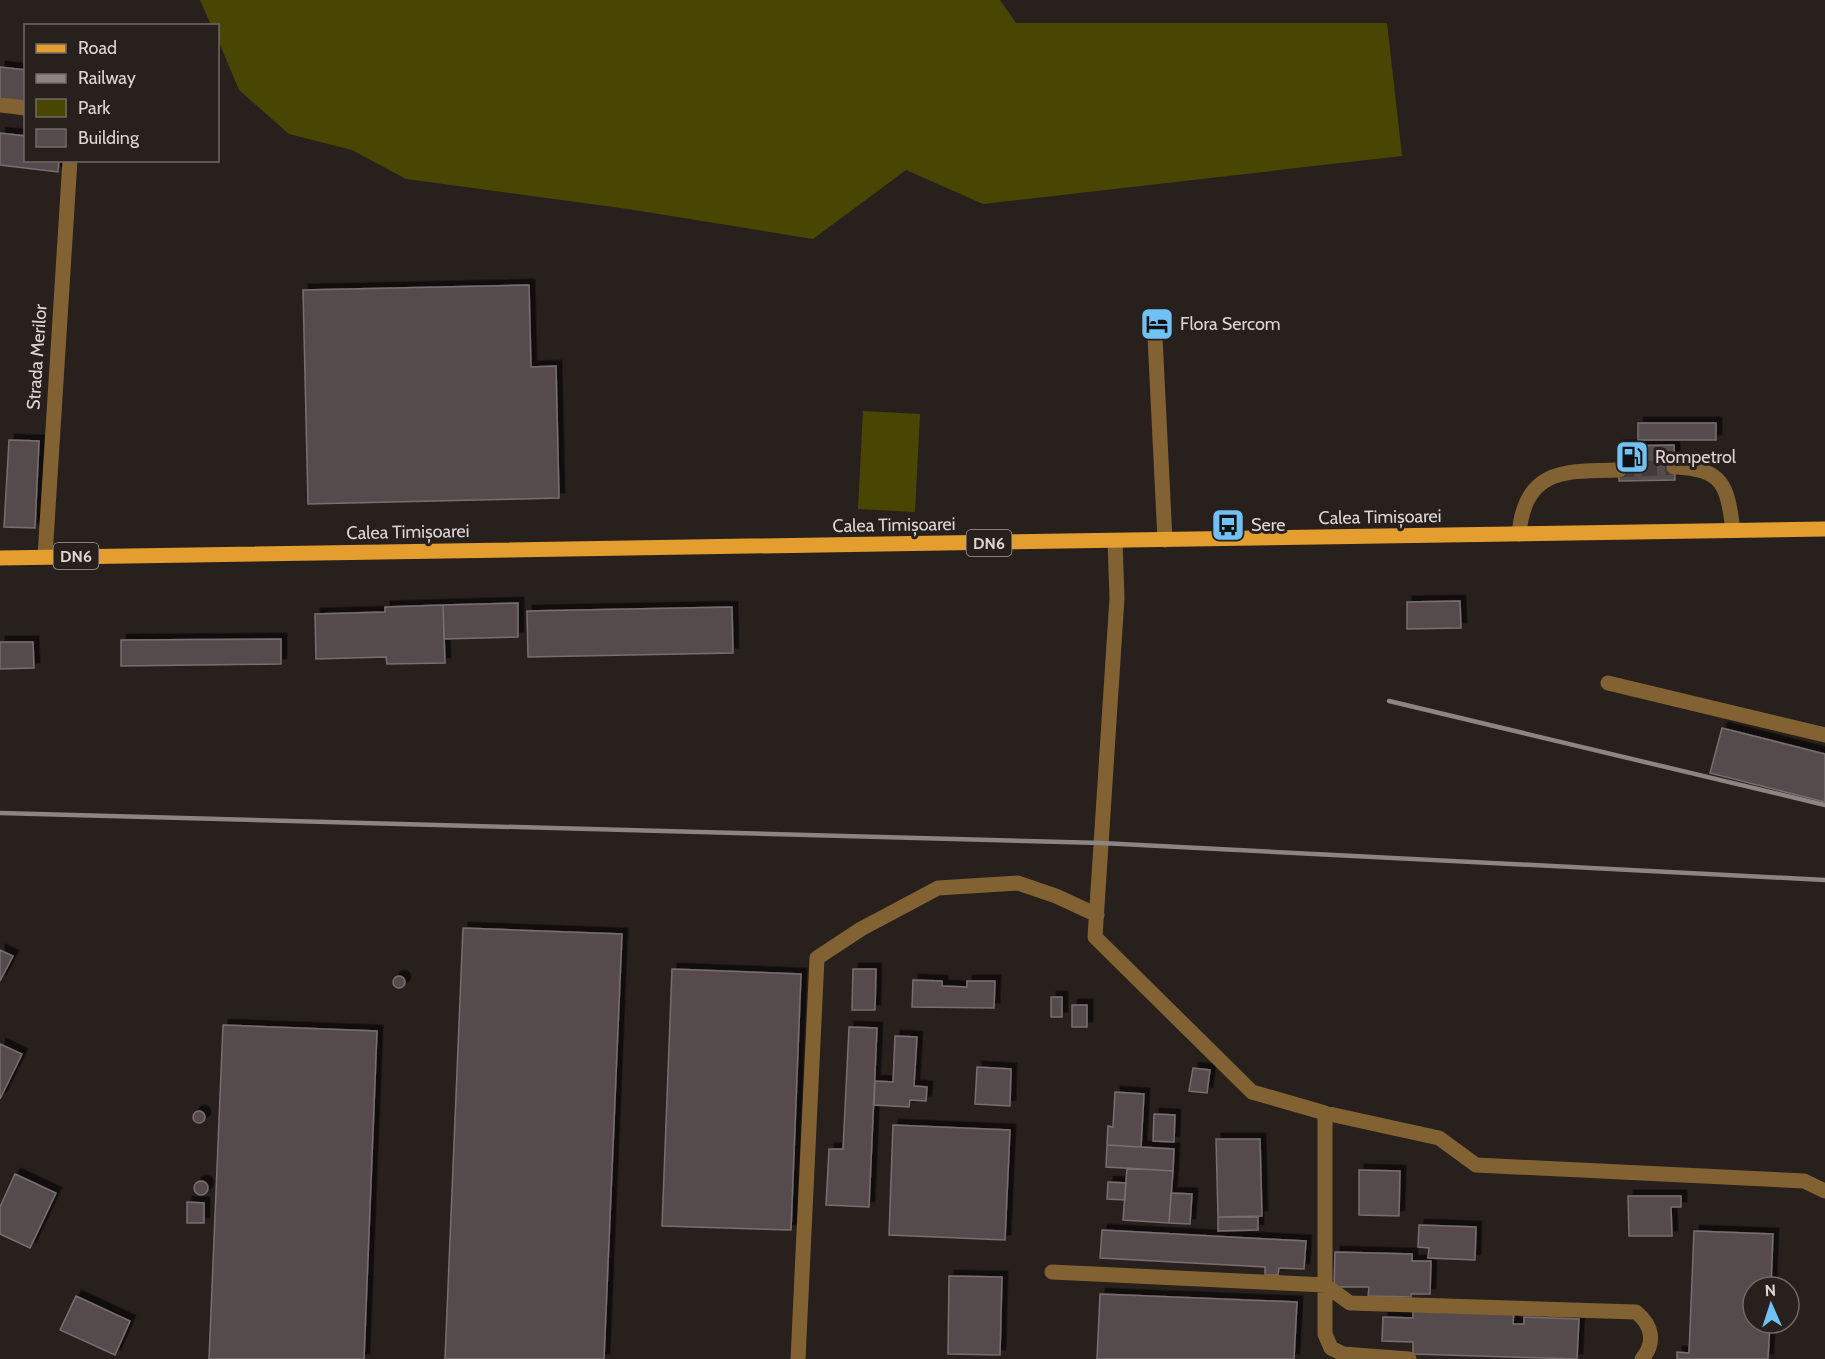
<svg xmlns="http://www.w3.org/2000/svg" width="1825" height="1359" font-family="Cabin,sans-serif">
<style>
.green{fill:#494603}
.building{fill:#554c4d;stroke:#786e6f;stroke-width:1.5;filter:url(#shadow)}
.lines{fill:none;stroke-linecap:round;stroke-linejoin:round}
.minor-tunnel{stroke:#433b38;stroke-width:15;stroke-dasharray:15 8;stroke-linecap:butt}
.minor{stroke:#826132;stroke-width:15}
.major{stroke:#e39e2f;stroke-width:15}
.rail{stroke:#8c8683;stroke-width:4.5}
.labels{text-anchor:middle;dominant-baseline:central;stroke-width:6;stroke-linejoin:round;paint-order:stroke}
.shield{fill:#28201d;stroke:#a59f9d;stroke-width:1.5}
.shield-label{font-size:16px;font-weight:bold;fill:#dbd6d4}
.poi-label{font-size:18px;fill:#dbd6d4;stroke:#28201d;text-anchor:start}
.street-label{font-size:18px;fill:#dbd6d4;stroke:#28201d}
</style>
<defs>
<filter id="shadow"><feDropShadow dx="5.5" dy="-5.5" stdDeviation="0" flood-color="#0009"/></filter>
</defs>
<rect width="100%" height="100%" fill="#28201d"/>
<path class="green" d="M200,0H1000L1016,23H1387L1402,156L983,204L906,170L813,239L628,209L406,179L352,150L289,134L239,90L218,40V26L211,25Z
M863,411L920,414L915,512L858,509Z"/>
<path class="building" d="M0,67L26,70V102L0,99Z
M0,133L26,136V160H59L58,172L0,165Z
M529,285L531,367L556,366L559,498L308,504L303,290Z
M1638,423H1716V440H1638Z
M9,440L39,441L35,528L4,527Z
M1674,445L1675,480L1619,481L1618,446Z
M1460,601L1461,628L1407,629V602Z
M518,603V637L444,639L443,605Z
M443,605L445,663L387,664L386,657L316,659L315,614L385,612V607Z
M732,607L733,653L528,657L527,611Z
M281,639V664L121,666V640Z
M0,642H33L34,668L0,669Z
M1722,728L1825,754V802L1710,773Z
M463,928L622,934L604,1359H445Z
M0,950L13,956L0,981Z
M672,969L801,974L791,1230L662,1226Z
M853,969H876L875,1010H852Z
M393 982a6 6 0 1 1 12 0a6 6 0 1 1-12 0Z
M913,980L942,981V986L967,987V981H995L994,1008L912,1007Z
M1051,997H1062V1017H1051Z
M1072,1005H1087V1027H1072Z
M223,1025L377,1031L364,1359H209Z
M849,1027L877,1028L869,1207L826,1205L829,1149H843Z
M895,1036L917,1037L914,1086L927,1087L926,1101L910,1100L909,1107L874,1105L875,1081L893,1082Z
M0,1044L22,1054L0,1099Z
M977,1067L1011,1069L1010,1106L975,1104Z
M1193,1068L1210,1070L1207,1093L1189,1091Z
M1115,1092L1144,1094L1141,1147L1107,1145L1108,1126L1113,1127Z
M193 1117a6 6 0 1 1 12 0a6 6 0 1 1-12 0Z
M1154,1114L1175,1115L1174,1142L1153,1141Z
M893,1125L1010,1130L1005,1240L889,1235Z
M1216,1139H1260L1262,1216L1218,1217Z
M1107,1145L1174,1149L1173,1171L1106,1167Z
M1127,1168L1173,1171L1169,1223L1123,1220Z
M1359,1170L1400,1171L1399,1216L1359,1215Z
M15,1174L56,1193L30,1248L0,1234V1207Z
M194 1188a7 7 0 1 1 14 0a7 7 0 1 1-14 0Z
M1108,1182L1126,1183L1125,1200L1107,1199Z
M1171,1193L1192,1194L1190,1224L1169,1223Z
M1628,1196H1681V1207H1671L1672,1236H1629Z
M187,1202L204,1203V1223H187Z
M1218,1217H1258V1230L1218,1231Z
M1419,1225L1476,1227L1475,1260L1428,1258L1429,1248L1418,1247Z
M1102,1230L1306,1241L1304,1269L1279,1268L1278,1275H1265V1267L1100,1258Z
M1694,1231L1773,1234L1771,1287H1753V1323H1770L1768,1359H1677V1352L1689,1353Z
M1335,1252L1412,1254V1261H1431L1430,1294H1411V1297L1368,1296L1369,1287H1334Z
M949,1276L1002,1277L1000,1355L948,1354Z
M1100,1294L1297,1302L1294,1359H1097Z
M76,1296L130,1321L115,1355L60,1330Z
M1413,1306L1514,1310L1513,1324H1524V1317L1579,1319L1577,1359L1413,1354V1342L1382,1341L1383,1317L1413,1318Z"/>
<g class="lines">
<path class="minor-tunnel" d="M1619,470L1674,467"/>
<path class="minor" d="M0,105L26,108
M1155,337L1165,540
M1674,467C1724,469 1727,485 1733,530
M1519,534C1525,468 1565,471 1619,470
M1115,541L1117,598L1095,937L1252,1092L1325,1113L1439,1138L1476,1165L1804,1181L1825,1191
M45,556L70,160
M1608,683L1825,735
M1325,1113V1334L1331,1348L1343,1354L1409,1359
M1052,1272L1325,1285L1350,1303L1636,1312C1652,1325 1656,1342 1642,1359
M798,1359L817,958L861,929L938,888L1018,883L1056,896L1097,915"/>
<path class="major" d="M0,558L1825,529"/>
<path class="rail" d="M1389,701L1825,805
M0,813L1101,843L1825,880"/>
</g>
<defs>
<symbol id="hotel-square" viewBox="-11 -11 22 22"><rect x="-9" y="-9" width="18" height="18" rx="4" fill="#71c1f5" stroke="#28201d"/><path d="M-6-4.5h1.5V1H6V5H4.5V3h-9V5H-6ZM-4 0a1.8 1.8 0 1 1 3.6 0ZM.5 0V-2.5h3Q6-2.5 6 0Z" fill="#111"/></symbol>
<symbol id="fuel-square" viewBox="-11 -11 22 22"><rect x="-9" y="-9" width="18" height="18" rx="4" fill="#71c1f5" stroke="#28201d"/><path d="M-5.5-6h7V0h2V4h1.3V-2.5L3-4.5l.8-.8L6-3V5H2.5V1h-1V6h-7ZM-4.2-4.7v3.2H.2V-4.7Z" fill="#111"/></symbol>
<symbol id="bus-square" viewBox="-11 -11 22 22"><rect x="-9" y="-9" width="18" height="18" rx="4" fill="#71c1f5" stroke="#28201d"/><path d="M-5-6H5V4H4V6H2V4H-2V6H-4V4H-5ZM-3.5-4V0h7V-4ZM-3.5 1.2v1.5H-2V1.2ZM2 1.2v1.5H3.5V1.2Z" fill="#111"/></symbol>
</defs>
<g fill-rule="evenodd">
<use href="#hotel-square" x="1138" y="305" width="38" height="38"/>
<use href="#fuel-square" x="1613" y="438" width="38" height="38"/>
<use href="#bus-square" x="1209" y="506" width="38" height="38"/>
</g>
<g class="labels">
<g class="shield">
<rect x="966.5" y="530" width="45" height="26" rx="4.5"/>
<rect x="53.5" y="543" width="45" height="26" rx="4.5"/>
</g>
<g class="shield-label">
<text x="989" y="543">DN6</text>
<text x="76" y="556">DN6</text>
</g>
<g class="poi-label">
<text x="1180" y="324">Flora Sercom</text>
<text x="1655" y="457">Rompetrol</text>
<text x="1251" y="525">Sere</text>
</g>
<g class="street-label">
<text transform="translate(37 357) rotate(-86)">Strada Merilor</text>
<text transform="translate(1380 517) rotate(-1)">Calea Timișoarei</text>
<text transform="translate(894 525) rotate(-1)">Calea Timișoarei</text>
<text transform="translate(408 532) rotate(-1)">Calea Timișoarei</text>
</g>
</g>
<rect x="24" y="24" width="195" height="138" fill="#28201d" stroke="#706966" stroke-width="1.5"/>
<rect x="36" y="44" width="30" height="9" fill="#e39e2f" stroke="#706966" stroke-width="1.5"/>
<text x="78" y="54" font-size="18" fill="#dbd6d4">Road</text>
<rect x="36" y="74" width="30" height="9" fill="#8c8683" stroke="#706966" stroke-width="1.5"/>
<text x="78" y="84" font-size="18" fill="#dbd6d4">Railway</text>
<rect x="36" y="99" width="30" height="18" fill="#494603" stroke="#706966" stroke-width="1.5"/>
<text x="78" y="114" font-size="18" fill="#dbd6d4">Park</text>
<rect x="36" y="129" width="30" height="18" fill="#554c4d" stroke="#706966" stroke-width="1.5"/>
<text x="78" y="144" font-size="18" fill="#dbd6d4">Building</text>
<g transform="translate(1771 1305) rotate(357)"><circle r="28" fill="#28201d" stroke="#706966" stroke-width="1.5"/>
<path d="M0-4.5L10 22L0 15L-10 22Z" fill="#71c1f5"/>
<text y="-9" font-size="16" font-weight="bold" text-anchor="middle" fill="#dbd6d4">N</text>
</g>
</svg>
